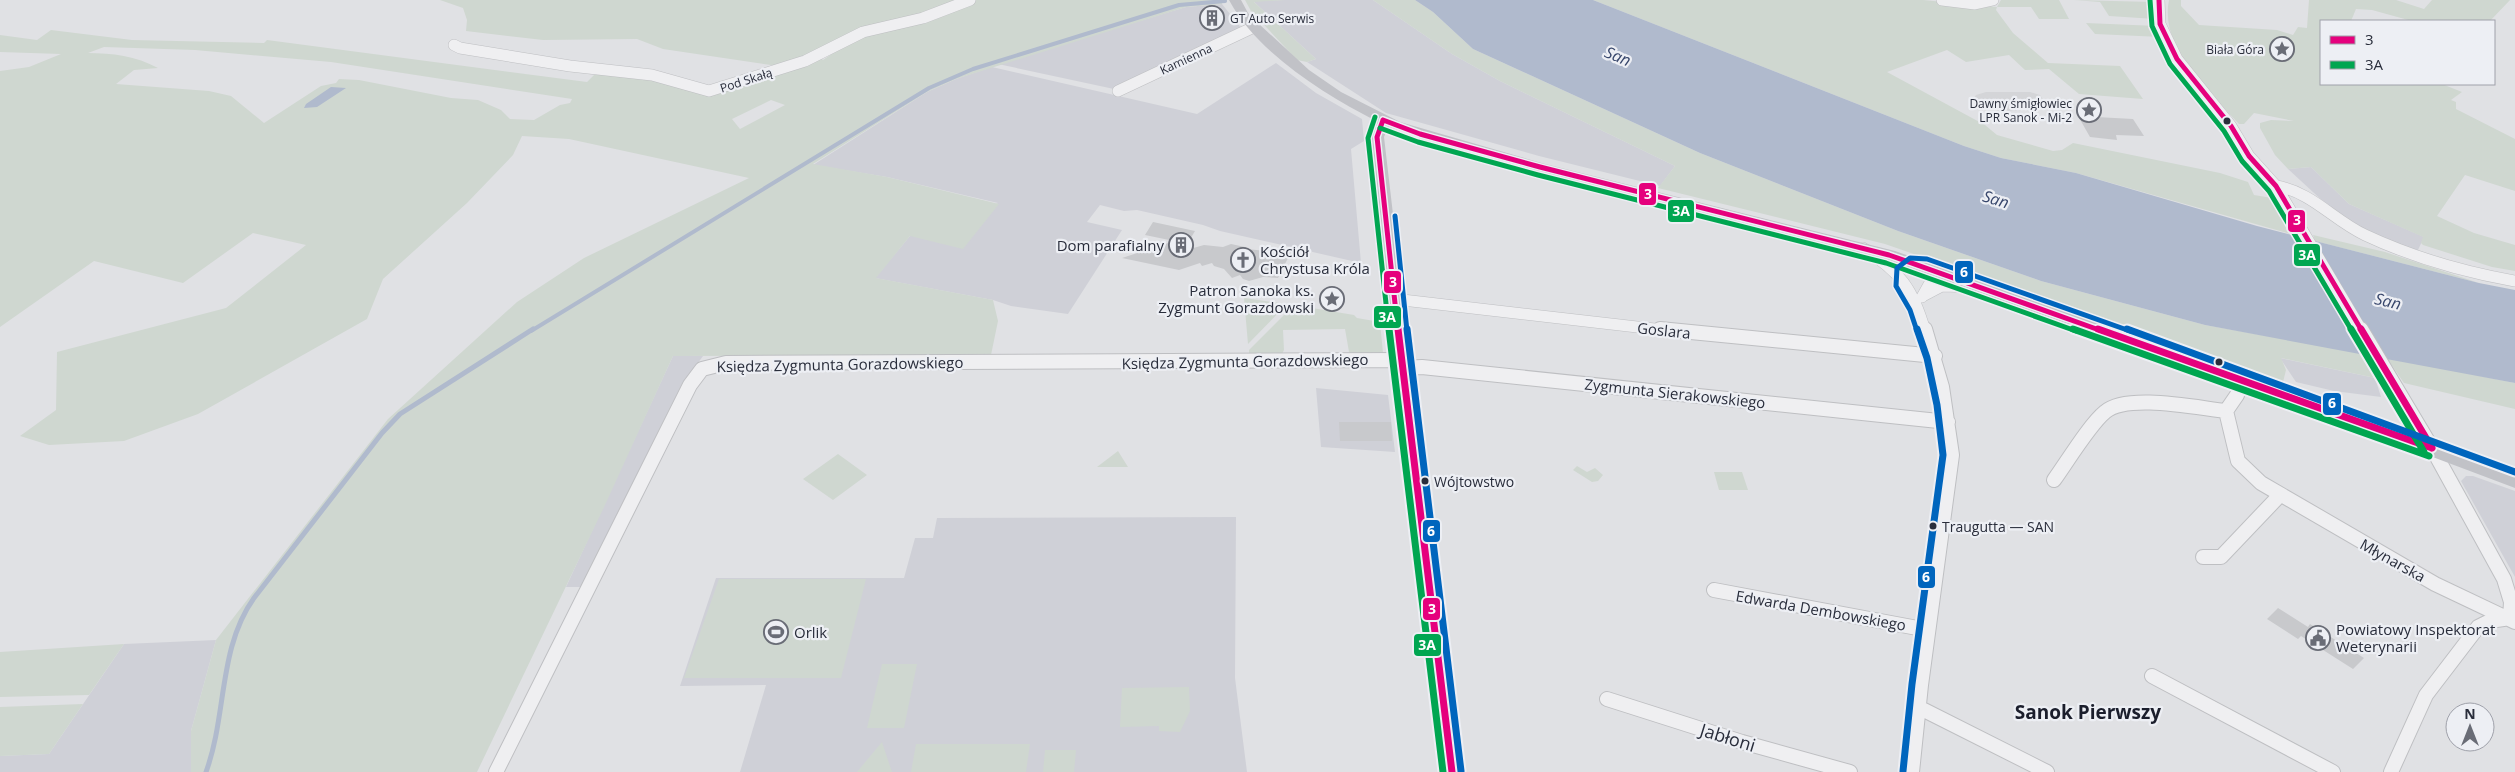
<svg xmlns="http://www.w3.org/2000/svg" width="2515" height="772" font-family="'Open Sans',sans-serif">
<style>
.built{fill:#cfd0d7}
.green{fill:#cfd7d0;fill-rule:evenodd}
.water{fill:#b0bacd}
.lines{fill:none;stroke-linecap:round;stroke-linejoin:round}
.stream-far1{stroke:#b0bacd;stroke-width:4}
.stream{stroke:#b0bacd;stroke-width:5}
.taxiway{fill:#d4d5d8;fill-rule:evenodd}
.building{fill:#c8c9cc}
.street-far1-casing{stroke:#bebfc2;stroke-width:12}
.street-casing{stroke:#bebfc2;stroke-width:16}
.street-far1{stroke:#efeff1;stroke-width:11}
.street{stroke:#efeff1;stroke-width:14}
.secondary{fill:#c1c2c7;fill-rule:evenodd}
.bus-1-far1-casing{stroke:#edeff4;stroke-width:8}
.bus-1-casing{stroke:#edeff4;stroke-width:11}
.bus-2-far1-casing{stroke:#edeff4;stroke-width:8}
.bus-2-casing{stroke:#edeff4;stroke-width:11}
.bus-3-far1-casing{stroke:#edeff4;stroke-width:8}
.bus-3-casing{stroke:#edeff4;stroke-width:11}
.bus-1-far1{stroke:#e5007d;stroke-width:5}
.bus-1{stroke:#e5007d;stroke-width:7}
.bus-2-far1{stroke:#00a651;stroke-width:5}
.bus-2{stroke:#00a651;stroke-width:7}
.bus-3-far1{stroke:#0065bd;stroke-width:5}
.bus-3{stroke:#0065bd;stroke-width:7}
.bus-dot{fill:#292d3b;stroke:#edeff4;stroke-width:2}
.labels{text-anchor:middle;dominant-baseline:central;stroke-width:4.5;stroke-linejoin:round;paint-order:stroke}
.far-poi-label{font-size:12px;fill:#292d3b;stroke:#edeff4;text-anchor:end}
.far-street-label{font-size:12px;fill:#292d3b;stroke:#edeff4}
.bus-label{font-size:14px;fill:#292d3b;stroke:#edeff4;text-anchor:start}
.poi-label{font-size:15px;fill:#292d3b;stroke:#edeff4;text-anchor:start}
.street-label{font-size:15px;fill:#292d3b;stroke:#edeff4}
.water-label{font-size:16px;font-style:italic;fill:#37466b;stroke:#edeff4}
.near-street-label{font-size:18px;fill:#292d3b;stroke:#edeff4}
.near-neighbourhood-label{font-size:19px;font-weight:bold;fill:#1b1e2c;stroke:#edeff4}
.line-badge{stroke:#edeff4;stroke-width:2}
.badge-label{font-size:14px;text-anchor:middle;font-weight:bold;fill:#fff}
</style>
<rect width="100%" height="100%" fill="#e0e1e4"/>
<path class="built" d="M1285,0H1373L1452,54L1500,81L1675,166L1660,186L1539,156L1386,113L1307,62L1316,59L1253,1Z
M1222,4L1242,29L1114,89L998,64L1186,7Z
M1276,63L1316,93L1362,119L1364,141L1351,149L1361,263L1220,231L1203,225L1137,210L1124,211L1100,205L1087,222L1122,230L1068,314L1011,306L993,300L875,278L910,236L998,203L887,177L813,165L927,92L956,79L992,67L1197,114Z
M2311,167L2349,204L2424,237L2418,250L2406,247L2357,227L2339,216L2288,169Z
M673,356H703L690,374L581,587H566Z
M2280,358L2375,378L2381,397L2334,391L2296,382Z
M1316,388L1388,395L1395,452L1321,447Z
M2466,476H2473L2515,491V577L2461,481Z
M1236,517L1235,678L1247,772H740L766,685L680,686L716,578H904L915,538H933L937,518Z
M216,640L191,731V772H0V756L49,754L124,644Z"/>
<path class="green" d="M440,0H960L778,66L663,49L637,39L543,40L466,31L467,20L463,8Z
M976,0H1221L1222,4L1186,7L956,79L927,92L813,164L887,177L999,204L963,249L910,236L876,278L993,300L998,321L991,355L673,356L605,505L477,772H191V731L216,640L388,419L517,302L584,258L749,178L569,139L522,136L513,155L467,203L383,279L367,319L198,414L124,441L49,445L20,436L56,410L57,352L226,308L306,245L253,233L183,283L94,261L0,327V71L29,67L61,54L0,52V35L37,40L51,30L132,40L264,43L267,40L587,82L597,72L642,77L698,93L820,57L823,60L852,40L951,12ZM104,47L195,50L331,62L572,99L570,103L560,105L534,120L510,119L501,110L478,100L451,98L359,80L339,79L336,83L321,86L264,123L231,96L209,91L116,84L134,70L158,68C136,56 112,53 88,53ZM771,100L785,105L740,129L732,119Z
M1245,0H1285L1254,2L1316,59L1307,62L1297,60L1251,11Z
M1373,0H1415L1433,12L1473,49L1700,153L1898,231L2041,281L2205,325L2369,354L2380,379L2281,358L2286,370L2283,382L1885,244L1658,188L1675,166L1500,81L1452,54Z
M1593,0H1923L1997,7L2001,0H2059L2069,19H2039L2031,7H1997L1996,10L2013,33L2048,63L2120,66L2143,99L2079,94L2049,69L2025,70L2009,55L1966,62L1947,50L1887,72L1985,125L1997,135L2053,151L2062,150L2073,143L2220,173L2248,182L2254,195L2272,198L2294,235L2076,173L2001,158L1964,146Z
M2074,0L2153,2L2155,19L2109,16L2100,2Z
M2169,0H2181V6L2199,25L2277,30L2293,35L2298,27L2307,28L2309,0H2396L2424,9L2432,0H2510L2490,21H2412L2372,10L2356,9L2351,21H2321V84H2442L2462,92L2451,100L2456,102V109L2515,139V191L2465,175L2437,216L2474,233L2515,245V271L2492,267L2423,245L2421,243L2423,237L2349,204L2311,167L2288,169L2275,155L2260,128V123L2271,120L2294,121L2254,113L2244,124H2239C2210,92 2159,48 2169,0Z
M2086,23L2157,26L2161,37L2095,34Z
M2313,235L2385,252L2479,283L2315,241Z
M1244,298L1287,304L1248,344Z
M1294,305L1354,315L1357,318L1380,322L1383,353L1356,355L1349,352L1345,329L1283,330L1284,350L1282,354L1249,357V350Z
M2386,357L2515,383V409L2404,383Z
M1118,451L1128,467H1097Z
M838,454L867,475L833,500L803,479Z
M1577,466L1587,472L1595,468L1603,475L1598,481L1592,482L1573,470Z
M1714,472H1742L1748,490H1719Z
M719,579H866L841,678H684Z
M124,644L89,695L0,697V652Z
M882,664H917L904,728H867Z
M1189,687L1190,711L1180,732L1159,731V726L1120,727L1122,688Z
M83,704L49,754L0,756V707Z
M882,742L892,772H857Z
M916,744H1030L1026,772H911Z
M1045,750H1076L1074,772H1043Z"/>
<path class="water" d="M1415,0H1593L1964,146L2001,158L2076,173L2257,226L2479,283L2515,290V383L2205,325L2041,281L1898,231L1700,153L1473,49L1433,12Z
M331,87L346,88L317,107L304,108L306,104Z"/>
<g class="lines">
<path class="stream-far1" d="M531,331L929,88L973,69L1179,5L1225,1"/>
<path class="stream" d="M206,772C227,715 218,648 254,598L382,433L400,414L533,329"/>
<path class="taxiway" d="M1986,92H2030L2040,95L2044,101L2040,107C2021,112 1995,112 1976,107L1972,101L1976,95Z"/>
</g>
<path class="building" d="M2078,116L2133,119L2144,136L2116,135L2117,140L2090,137Z
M1153,222L1195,231L1183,251L1204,245L1223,247L1231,244L1245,247L1247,249L1266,251L1268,253L1273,252L1281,255L1291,252L1278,278L1263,277L1249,281L1243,279L1240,275L1232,278L1224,269L1214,266L1212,263L1202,266L1200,263L1179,270L1122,258L1174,241L1145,235Z
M1339,422H1391L1392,441H1340Z
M2278,608L2308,627L2310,624L2364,658L2353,669L2301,636L2298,639L2267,619Z"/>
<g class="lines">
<defs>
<path id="street-far1" d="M1942,0L1975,4L1993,0
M2159,0L2160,24L2177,59L2231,126L2249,156L2276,186L2362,331
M454,45L460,48L570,66L652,75L709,91L805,61L863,32L923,18L970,0
M1118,91L1254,27
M2276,186C2312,192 2333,220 2365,235C2412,257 2464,272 2515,281
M1863,248C1900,272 1913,288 1925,331
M1923,296L1942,286L1975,287
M1922,297L1931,281L1927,268
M1394,299L1672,331"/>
<path id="street" d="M1660,329L1935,356
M2361,329L2432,448L2504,579L2511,602L2510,618
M1402,368L1422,367L1948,422
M2242,379L2237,395L2226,411L2238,461L2261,483L2435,584L2515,622
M2054,480C2067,462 2090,424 2105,412C2127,393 2197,408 2226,411
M2203,557H2221L2280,495
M1714,590L1928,630
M2152,676L2333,772
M1607,699L1742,742L1850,772
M1918,707L2047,772
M496,772L690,385L702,369L726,363L1401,360
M1912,772L1921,685L1952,455L1942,387L1925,329
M2391,772L2426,695L2478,627L2490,621L2510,618"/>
</defs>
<use href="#street-far1" class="street-far1-casing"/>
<use href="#street" class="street-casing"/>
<use href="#street-far1" class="street-far1"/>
<use href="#street" class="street"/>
<path class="secondary" d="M1229,0H1241L1248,13L1259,24L1309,70L1341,92L1400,122L1545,164L1895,251L2248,375L2515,474V488L2236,383L1884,259L1535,170L1388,127L1384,137L1410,360L1463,772H1441L1392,360L1370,137L1376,121C1324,94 1257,53 1229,0Z"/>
<defs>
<path id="bus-1-far1" d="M2159,0L2160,24L2177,59L2231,126L2249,156L2276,186L2362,331
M1383,120L1420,134L1540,167L1889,255L2102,331
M1383,120L1377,137L1398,331"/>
<path id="bus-1" d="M1398,329L1452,772
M2098,329L2432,448
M2361,329L2432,448"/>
<path id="bus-2-far1" d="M2150,0L2152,26L2170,64L2224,131L2242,161L2269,191L2352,331
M1375,117L1368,138L1389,331
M1380,128L1418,142L1538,175L1886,263L2076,331"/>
<path id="bus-2" d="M1389,329L1443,772
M2073,329L2429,456
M2351,329L2424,452"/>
<path id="bus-3-far1" d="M1395,216L1407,331
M1917,331L1910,310L1896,286L1897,268L1910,258L1927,259L2130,331"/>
<path id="bus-3" d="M1407,329L1461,771
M2127,329L2515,472
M1903,771L1912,684L1943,455L1937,405L1927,358L1917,329"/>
</defs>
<use href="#bus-1-far1" class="bus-1-far1-casing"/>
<use href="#bus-1" class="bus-1-casing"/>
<use href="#bus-2-far1" class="bus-2-far1-casing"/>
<use href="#bus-2" class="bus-2-casing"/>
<use href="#bus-3-far1" class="bus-3-far1-casing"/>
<use href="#bus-3" class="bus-3-casing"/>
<use href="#bus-1-far1" class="bus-1-far1"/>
<use href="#bus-1" class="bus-1"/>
<use href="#bus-2-far1" class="bus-2-far1"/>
<use href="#bus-2" class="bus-2"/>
<use href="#bus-3-far1" class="bus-3-far1"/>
<use href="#bus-3" class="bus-3"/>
</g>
<defs>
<symbol id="building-ring" viewBox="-11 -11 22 22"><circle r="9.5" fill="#edeff4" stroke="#696c76" stroke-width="1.5"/><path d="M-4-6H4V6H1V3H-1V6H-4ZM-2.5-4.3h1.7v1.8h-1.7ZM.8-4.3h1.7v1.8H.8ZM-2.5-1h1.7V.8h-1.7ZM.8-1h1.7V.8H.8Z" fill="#696c76"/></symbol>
<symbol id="sight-ring" viewBox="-11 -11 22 22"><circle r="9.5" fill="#edeff4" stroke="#696c76" stroke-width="1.5"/><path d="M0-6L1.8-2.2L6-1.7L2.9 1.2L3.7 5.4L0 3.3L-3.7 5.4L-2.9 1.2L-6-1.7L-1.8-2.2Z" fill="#696c76"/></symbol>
<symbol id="church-ring" viewBox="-11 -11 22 22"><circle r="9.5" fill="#edeff4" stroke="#696c76" stroke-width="1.5"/><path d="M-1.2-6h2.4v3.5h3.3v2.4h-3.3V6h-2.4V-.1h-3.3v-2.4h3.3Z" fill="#696c76"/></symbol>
<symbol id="stadium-ring" viewBox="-11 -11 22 22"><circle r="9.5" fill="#edeff4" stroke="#696c76" stroke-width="1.5"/><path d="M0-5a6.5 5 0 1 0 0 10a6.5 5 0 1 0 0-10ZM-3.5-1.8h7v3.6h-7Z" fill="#696c76"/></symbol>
<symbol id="civic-ring" viewBox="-11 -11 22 22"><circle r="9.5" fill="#edeff4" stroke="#696c76" stroke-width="1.5"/><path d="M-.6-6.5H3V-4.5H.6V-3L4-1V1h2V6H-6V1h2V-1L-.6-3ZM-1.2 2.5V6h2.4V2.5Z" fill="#696c76"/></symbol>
</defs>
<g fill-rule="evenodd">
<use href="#building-ring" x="1198" y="4" width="28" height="28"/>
<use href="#sight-ring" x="2268" y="35" width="28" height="28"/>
<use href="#sight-ring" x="2075" y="96" width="28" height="28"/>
<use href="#building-ring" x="1167" y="231" width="28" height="28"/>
<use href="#church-ring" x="1229" y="246" width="28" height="28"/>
<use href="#sight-ring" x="1318" y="285" width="28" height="28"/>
<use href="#stadium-ring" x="762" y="618" width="28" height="28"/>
<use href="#civic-ring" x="2304" y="624" width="28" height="28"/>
</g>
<g class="bus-dot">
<circle cx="2227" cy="121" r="4.5"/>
<circle cx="2219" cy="362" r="4.5"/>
<circle cx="1425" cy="481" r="4.5"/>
<circle cx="1933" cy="526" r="4.5"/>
</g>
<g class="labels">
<g class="far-poi-label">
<text x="1230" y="18" text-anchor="start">GT Auto Serwis</text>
<text x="2264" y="49">Biała Góra</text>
<text x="2072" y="103">Dawny śmigłowiec<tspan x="2072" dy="14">LPR Sanok - Mi-2</tspan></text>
</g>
<g class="far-street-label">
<text transform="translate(1186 59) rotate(-25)">Kamienna</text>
<text transform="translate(746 80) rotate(-18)">Pod Skałą</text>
</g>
<g class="bus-label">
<text x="1434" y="481">Wójtowstwo</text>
<text x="1942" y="526">Traugutta — SAN</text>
</g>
<g class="poi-label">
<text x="1164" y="245" text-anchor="end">Dom parafialny</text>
<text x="1260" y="251">Kościół<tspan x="1260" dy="17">Chrystusa Króla</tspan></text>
<text x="1314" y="290" text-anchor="end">Patron Sanoka ks.<tspan x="1314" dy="17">Zygmunt Gorazdowski</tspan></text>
<text x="2336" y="629">Powiatowy Inspektorat<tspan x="2336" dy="17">Weterynarii</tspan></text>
<text x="794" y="632">Orlik</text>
</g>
<g class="street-label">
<text transform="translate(1664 330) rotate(6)">Goslara</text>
<text transform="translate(1245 361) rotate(-1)">Księdza Zygmunta Gorazdowskiego</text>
<text transform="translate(840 364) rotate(-1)">Księdza Zygmunta Gorazdowskiego</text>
<text transform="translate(1675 393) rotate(6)">Zygmunta Sierakowskiego</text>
<text transform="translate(2393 560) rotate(29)">Młynarska</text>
<text transform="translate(1821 610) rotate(10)">Edwarda Dembowskiego</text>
</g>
<g class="water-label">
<text transform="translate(1618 56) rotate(23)">San</text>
<text transform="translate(1996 199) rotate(17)">San</text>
<text transform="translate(2388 301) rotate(14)">San</text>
</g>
<g class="near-street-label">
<text transform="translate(1728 737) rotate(17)">Jabłoni</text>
</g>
<g class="near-neighbourhood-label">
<text x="2088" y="712">Sanok Pierwszy</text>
</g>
</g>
<g class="line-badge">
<rect x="1638" y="182" width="19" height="24" rx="5" fill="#e5007d"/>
<rect x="1667" y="199" width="28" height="24" rx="5" fill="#00a651"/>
<rect x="2287" y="209" width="19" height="24" rx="5" fill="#e5007d"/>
<rect x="2293" y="243" width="28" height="24" rx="5" fill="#00a651"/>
<rect x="1954" y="260" width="20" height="24" rx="5" fill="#0065bd"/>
<rect x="1383" y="270" width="19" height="24" rx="5" fill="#e5007d"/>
<rect x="1373" y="305" width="29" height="24" rx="5" fill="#00a651"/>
<rect x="2322" y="392" width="20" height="24" rx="5" fill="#0065bd"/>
<rect x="1422" y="519" width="19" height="24" rx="5" fill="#0065bd"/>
<rect x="1917" y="565" width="19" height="24" rx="5" fill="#0065bd"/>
<rect x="1422" y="597" width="19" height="24" rx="5" fill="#e5007d"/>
<rect x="1413" y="633" width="29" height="24" rx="5" fill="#00a651"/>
</g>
<g class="badge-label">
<text x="1648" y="199">3</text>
<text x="1681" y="216">3A</text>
<text x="2297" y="225">3</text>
<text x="2307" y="260">3A</text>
<text x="1964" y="277">6</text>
<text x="1393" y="287">3</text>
<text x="1387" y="322">3A</text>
<text x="2332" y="408">6</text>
<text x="1431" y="536">6</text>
<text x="1926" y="582">6</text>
<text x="1432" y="614">3</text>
<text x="1427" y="650">3A</text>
</g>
<rect x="2320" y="20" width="175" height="65" fill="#edeff4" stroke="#9fa1aa"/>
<rect x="2330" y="36" width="25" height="8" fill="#e5007d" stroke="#9fa1aa"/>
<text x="2365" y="45" font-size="15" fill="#292d3b">3</text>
<rect x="2330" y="61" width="25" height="8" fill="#00a651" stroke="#9fa1aa"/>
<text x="2365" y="70" font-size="15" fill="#292d3b">3A</text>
<g transform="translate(2470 727)"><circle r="24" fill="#edeff4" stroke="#9fa1aa"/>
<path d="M0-4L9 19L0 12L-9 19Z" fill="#696c76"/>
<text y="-8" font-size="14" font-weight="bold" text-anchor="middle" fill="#292d3b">N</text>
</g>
</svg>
